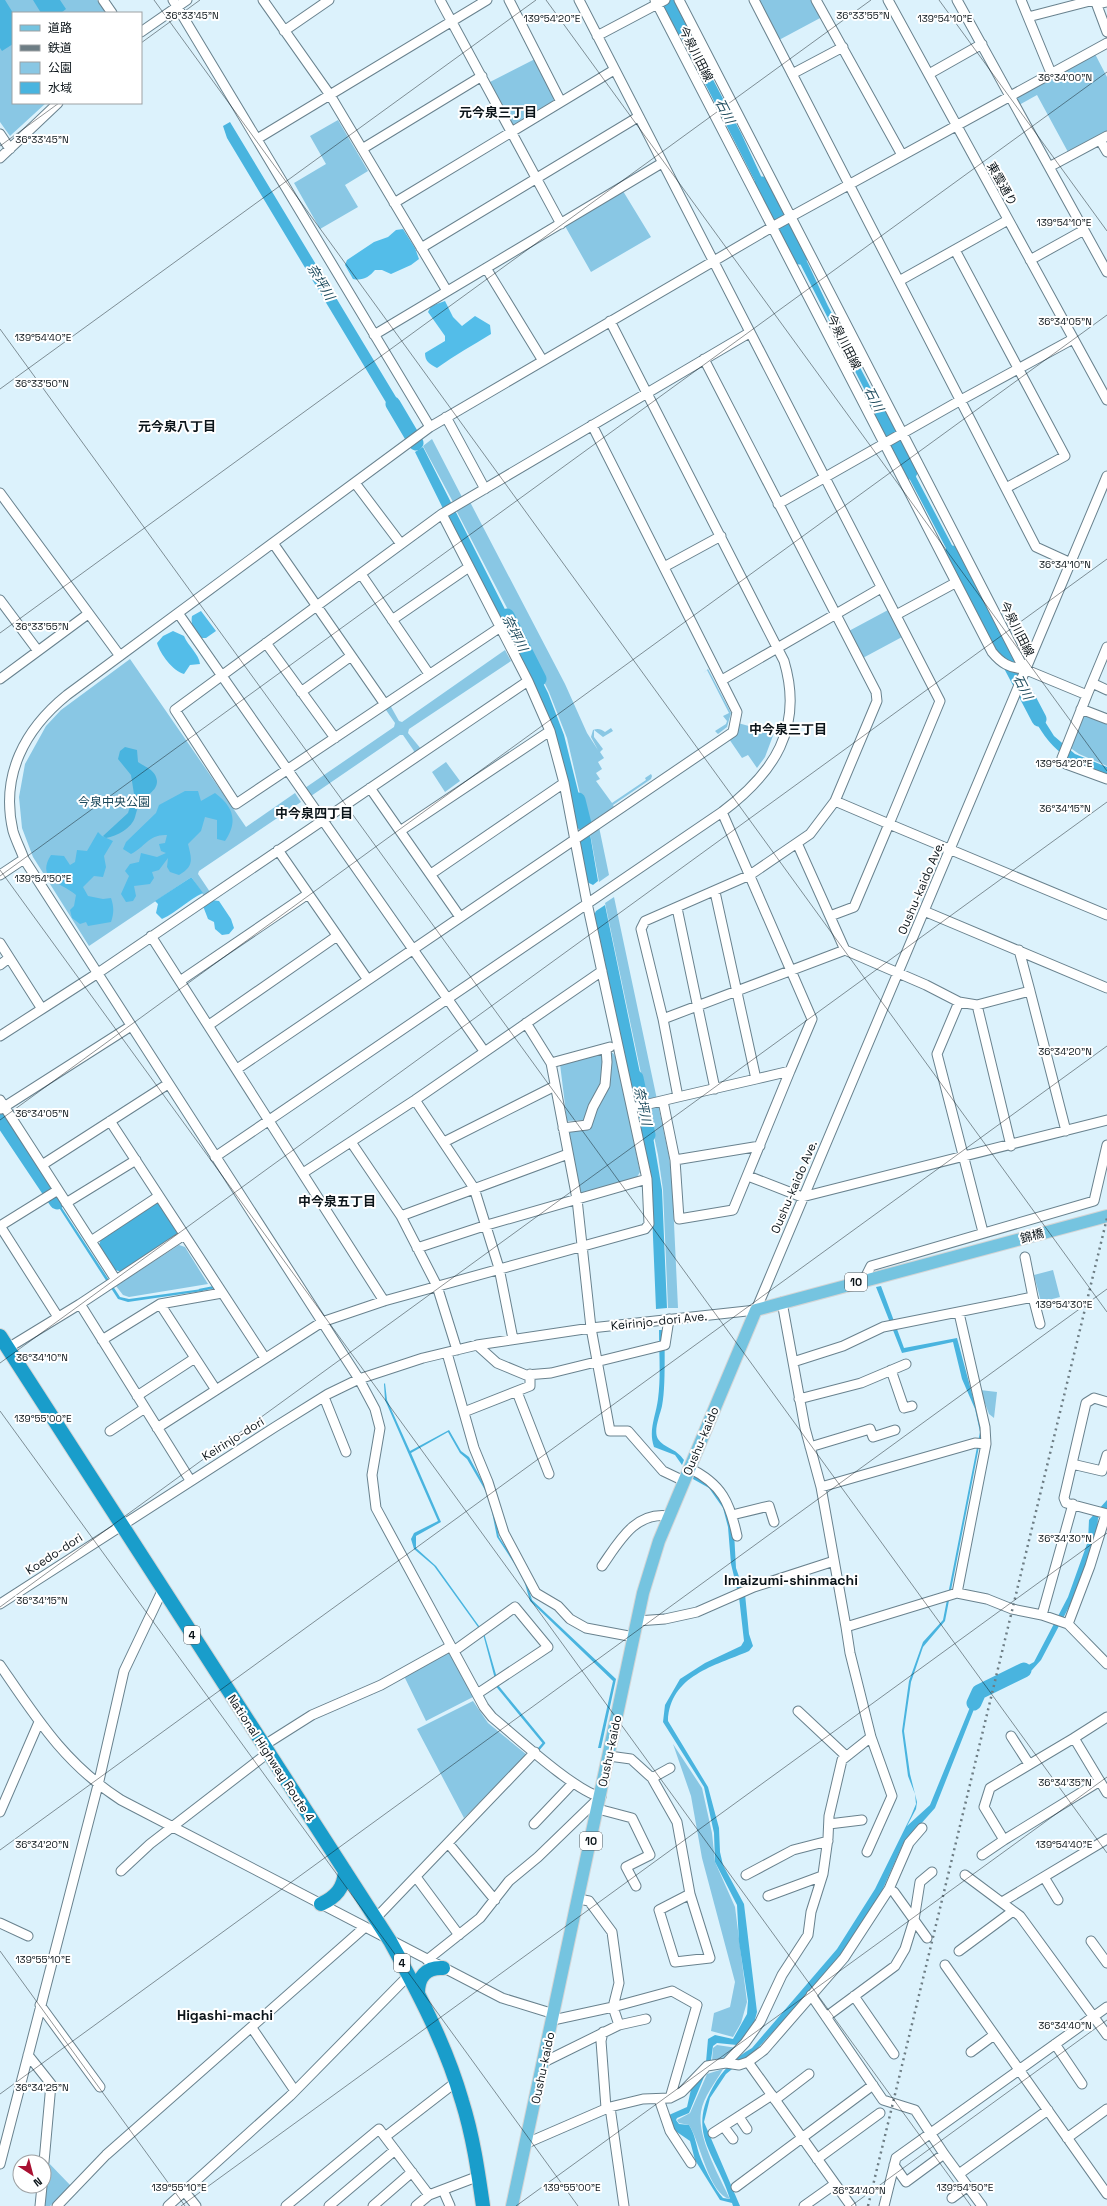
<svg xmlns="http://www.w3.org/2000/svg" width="1107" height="2206" font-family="'Space Grotesk','Noto Sans JP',sans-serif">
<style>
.green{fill:#89c7e4}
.forest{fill:#53bde9}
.water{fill:#49b4df}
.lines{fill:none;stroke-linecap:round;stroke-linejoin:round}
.stream{stroke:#49b4df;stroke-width:2.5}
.river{stroke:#49b4df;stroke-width:15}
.minor-casing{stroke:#69828e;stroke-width:11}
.major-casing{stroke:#d3d5d6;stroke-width:14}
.highway-casing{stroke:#d3d5d6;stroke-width:16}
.minor{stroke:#fff;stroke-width:9}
.major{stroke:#75c4e0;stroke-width:12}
.highway{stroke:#199dcb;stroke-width:14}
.rail{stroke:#6d7d84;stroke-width:2.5;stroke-dasharray:2 4;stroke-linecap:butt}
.ticks{fill:none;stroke:#0b1419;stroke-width:1;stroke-opacity:0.45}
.labels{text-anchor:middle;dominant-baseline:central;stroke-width:4;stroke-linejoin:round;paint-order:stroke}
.shield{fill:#fff;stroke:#545a5e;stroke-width:1}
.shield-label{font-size:11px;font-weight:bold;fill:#0b1419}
.street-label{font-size:12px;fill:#0b1419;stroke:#fff}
.park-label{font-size:12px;fill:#1c495c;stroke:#fff}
.water-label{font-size:13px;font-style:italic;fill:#214e60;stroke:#fff}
.neighbourhood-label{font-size:13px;font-weight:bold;fill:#0b1419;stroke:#fff}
.quarter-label{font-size:14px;font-weight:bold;fill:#0b1419;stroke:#fff}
.ticks-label{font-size:10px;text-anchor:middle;fill:#0b1419;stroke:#fff;stroke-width:4;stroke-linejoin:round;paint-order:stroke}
</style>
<rect width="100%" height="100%" fill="#dcf2fc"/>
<path class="green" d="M0,0H97L106,13H13V103H46L10,136L0,122Z
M758,0H813L822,17L779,40Z
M1095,54L1107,77V131L1068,152L1037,95L1019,105L1016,98Z
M535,59L555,96L553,101L516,125L510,123L488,83Z
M338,120L368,171L345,185L358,207L320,229L294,183L326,164L310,136Z
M623,191L651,237L591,272L565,226Z
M432,439L462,497L453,502L423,446Z
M470,502L565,684L587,733L598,750L591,737L593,730C598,728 601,729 605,732L611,728L613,731L603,737L594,730V737L603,749L600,752L604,758L598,762L602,769L596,773L600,779L596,781L612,803L646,780L645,778L651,774L652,776L651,779L613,805L614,807L587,825L567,738L549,692L532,658L521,664L508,639L520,633L456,510Z
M888,610L902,637L861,659L847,632Z
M505,650L511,661L409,729L408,733L421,749L413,754L414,751L403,735H400L311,796L305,788L394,727L395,723L386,710L384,709L390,705L399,721L402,722Z
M130,659L246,827L295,793L301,802L199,871L198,874L210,892L204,896L192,878H190L89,946L33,857L22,828L19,797L25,764L46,726L61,710Z
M708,669L731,713L727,727L718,734L715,731L726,724L727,721L723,716L729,713L707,670L702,674Z
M1087,714L1107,723V766L1079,754L1069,747L1081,717Z
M738,723L774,733L765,757L757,768L748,755L742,758L727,736Z
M446,762L460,781L445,792L432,772Z
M599,827L609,875L599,882L590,833Z
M614,897L669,1156L672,1181L678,1308H668L663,1190L658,1155L649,1113L637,1115L634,1100L646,1097L605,903Z
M604,1052V1075L586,1120L567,1121L560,1064Z
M610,1053H613L617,1059L640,1172L637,1177L583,1193L578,1190L567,1131L589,1127Z
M179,1245L185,1247L208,1284L129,1297L123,1295L116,1286Z
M1053,1270L1060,1297L1041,1302L1034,1275Z
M980,1390L997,1392L994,1418L989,1414Z
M448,1651L473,1697L426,1721L404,1676Z
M473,1701L488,1723L527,1755L464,1818L417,1729Z
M673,1744L702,1788L712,1833L715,1862L735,1907L747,2002L741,2023L733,2037L711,2031L714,2013L730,2007L735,1982L702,1858L691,1796Z
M717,2045L737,2048L725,2060L712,2061L713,2048Z
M723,2069C716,2082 703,2097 701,2112C697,2137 719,2176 730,2199C709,2195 700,2141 689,2125L679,2123L677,2120L690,2113L707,2074Z
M44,2158L71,2186L50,2206H43Z"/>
<path class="forest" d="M403,229L415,248L419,259L411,265L391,274L382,270H375C369,277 363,281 353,279L345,265L347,260L374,242L388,237L396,230Z
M445,301L453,317L462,326L475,316L490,325L491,334C473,345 455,355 437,368C429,364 425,361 425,353L445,341V336L428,312L431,306Z
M201,611L216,631L206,638H202C196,631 190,627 192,616Z
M173,631L184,636C188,646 199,654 200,664L190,665L184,674C173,671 160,654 157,643L163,636Z
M185,791H198L201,801L215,793C234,807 238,822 225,841L217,839V820L205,817L201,831L188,844C192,860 194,866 179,875L170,872L167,867L168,858L159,870L152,872L154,878L150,884L134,886L136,896L133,901L126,902L121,894L129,876L125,871L130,864L139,862L141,853L157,857L166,853L161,851L159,844L165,843L167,835C149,834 145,847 131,854L123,849L126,842L156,813L159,805Z
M98,832L102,836L113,841L104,856L106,867L103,877L94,876L83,887L88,896L103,899L111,898C114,907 114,913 111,922L88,926L86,922L80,924L72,918L70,910L74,906L76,895C63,883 35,880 51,855L64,856L70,865L75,862L77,850L87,851Z
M190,878H192L203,893C188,900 177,912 162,919L156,913L158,904L155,901Z
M211,900L219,901L231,919L234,928L229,934L222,935L215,929L214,922L208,919L203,906Z"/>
<path class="water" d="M0,0H5L13,13V44L2,51L0,48Z
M33,0H60L66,9L61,13H41Z
M677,11L741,133L773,202L767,205L670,15Z
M230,122L408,417L399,424L227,138L223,126Z
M795,236L828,306L888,421L882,424L788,240Z
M423,447L517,633L507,638L415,452Z
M904,454L964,568L958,571L898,457Z
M531,659L548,693L564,735L585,819L575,825L562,761L522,664Z
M1032,701L1054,736L1075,754L1107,767V775C1059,757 1050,750 1026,704Z
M125,747L137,750L138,762C145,767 156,770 157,781C157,792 146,794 141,802C137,807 137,811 135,817C132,828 117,836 106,838L103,836L128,813L134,794L131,775L118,759L120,751Z
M590,834L598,881L593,885L587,882L580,844L581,840Z
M605,905L645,1097L634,1099L594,915L596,911Z
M649,1113L662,1190L667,1308L656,1309L651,1189L638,1116Z
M58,1202L120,1297L129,1299L202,1289L203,1291L128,1302L118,1299L56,1203Z
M154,1203L162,1205L178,1230L177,1236L122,1272L115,1270L99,1245L101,1239Z
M881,1286L904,1348L957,1338L982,1431L945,1621L923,1647L911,1682L904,1731L910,1774L917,1802L916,1809L907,1826L930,1805L975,1695L978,1690L987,1686L985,1691L980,1694L935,1808L903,1844L881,1893L834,1966L757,2049L726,2074L710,2098L704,2122L740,2206H733L732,2203L720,2200L695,2160L690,2141L674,2130L669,2115L687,2107L692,2085L706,2062L708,2039L715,2035L733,2039L747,2014L748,2001L739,1942L737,1905L715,1862L714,1833L704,1787L663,1722L665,1705L680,1679L705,1663L741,1646L744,1641L739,1597L731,1564L728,1527L723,1508L709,1488L693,1479L694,1474L719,1492L734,1532L736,1568L745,1594L749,1634L753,1646L749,1651C715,1666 670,1675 668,1721L708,1787L719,1828L720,1852L723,1865L744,1904L757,2012L754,2023L737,2045L717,2043L713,2046L711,2060L689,2113L677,2118L676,2120L679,2124L689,2125C696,2136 696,2147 701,2159C706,2171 714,2188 723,2198L730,2199C717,2155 686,2134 713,2087C723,2069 735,2058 752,2048L837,1949L875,1889L911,1816L916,1804L915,1794L908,1776L902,1731L909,1681L923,1642L943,1620L980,1432L975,1409L962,1379L953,1342L902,1353L876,1287Z
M659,1330H665C664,1352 666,1386 662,1406C660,1415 653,1431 658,1439C664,1448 676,1448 684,1460L682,1465L675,1455L654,1447C648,1430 656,1416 658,1399C661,1377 659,1353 659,1330Z
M385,1383L387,1400L410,1451L449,1430L461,1451L469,1457L491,1497L499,1537L525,1577L532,1600L616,1679L601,1748H598L613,1681L530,1601L523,1577L497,1537L489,1497L467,1459L460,1453L448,1432L411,1453L441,1522L416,1536V1548L436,1566L484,1633L497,1678L495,1679L483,1634L434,1566L414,1549L411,1539L414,1533L438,1521L385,1400L384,1384Z
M1107,1500V1508L1098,1518L1097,1535L1079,1588L1041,1660L1032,1670L1005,1682L1006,1677L1034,1662L1068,1597L1088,1541L1089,1520Z"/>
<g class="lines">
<path class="stream" d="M200,1290L215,1287
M498,1687L544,1743L538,1750"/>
<path class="river" d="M668,0L684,31
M762,184L800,257
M393,404L416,443
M876,405L910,472
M952,553L1039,719
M507,616L539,679
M578,800L584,824
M636,1078L648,1135
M0,1117L57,1202
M974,1703L979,1692L1024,1670"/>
<defs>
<path id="minor" d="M103,0L112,13
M173,0L430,427
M263,0L330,95L447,291
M440,0L561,224
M509,0L561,102
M579,0L940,701L889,824L1107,915
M655,0L992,652C1001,663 1009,668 1024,669L1087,695L1062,758L1066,764L1107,779
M679,0L1024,669
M754,0L1036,547L1071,563
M816,0L902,155
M888,0L1107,400
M957,0L1107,272
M1021,0L1051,73
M1095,0L1107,32
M1097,4L1107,2
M1028,17L1094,0
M284,31L329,0
M141,32L187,0
M597,36L665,0
M792,74L843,47
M929,74L982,44
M0,134L10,149
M257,139L487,0
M1100,140L1107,152
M362,149L482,76
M0,158L58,103
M1049,167L1107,136
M394,203L614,70
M421,248L638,117
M955,250L1065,456L1006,488
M1030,260L1084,230
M486,268L543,361
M899,281L1008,220
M374,335L662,163
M704,359L876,692L877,701L835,801L810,834L750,875L645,921L641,929L663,1019L678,1097L756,1079L715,892
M446,417L485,489
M355,483L401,544
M0,493L120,656
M778,504L961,400L1073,339
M442,514L175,710L236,804L499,628
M273,543L384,703
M664,567L721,536
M361,574L429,674
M0,600L38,651L88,614
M178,613L484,1051
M896,615L955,583
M392,620L469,567
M266,643L335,738
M0,679L38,651
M722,680L881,588
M1092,683L1107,690
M301,692L351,656
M1087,695L1107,647
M1081,709L1107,719
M370,788L460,917
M722,812L812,1019L790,1071L756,1079
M400,831L550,731
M797,843L845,950
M278,850L368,980
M431,874L564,783
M0,875L24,859
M677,908L715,1089
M924,911L1107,988
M830,916L854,907L889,824L835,801
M151,936L384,1301
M0,943L42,1009L98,973L528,681
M0,965L9,958
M180,981L308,894
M1030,991L1066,1131
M959,1002L937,1054L983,1232
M977,1005L1011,1146
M663,1019L845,950L926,985L959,1002L977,1005L1030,991L1019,950
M526,1023L551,1063L577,1199L591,1328L610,1431H628L663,1471L684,1481
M209,1025L337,936
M0,1036L42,1009
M551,1063L610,1047
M237,1069L733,732L737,712L592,425
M0,1100L42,1165L168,1084
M415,1100L474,1188L499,1268L513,1339
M663,1101L675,1160L679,1219L733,1210L790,1071
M632,1108L678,1097
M1,1109L131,1026
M110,1121L265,1358
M563,1128L587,1125L593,1107L605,1085L607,1062L606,1049
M351,1142L401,1216
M444,1142L555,1086
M215,1157L722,812C774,773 804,728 784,661L610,321
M675,1160L760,1146
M42,1165L116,1280
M303,1173L415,1100L602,971
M748,1176L802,1197L1107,1120
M58,1190L0,1226L58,1317
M66,1203L136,1160
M91,1241L159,1196
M417,1248L487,1225L647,1179
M864,1280L871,1266L1094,1201L1107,1145
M1033,1297L1040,1324
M782,1302L805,1428L821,1487L846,1627L957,1593L987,1599L1012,1609L1042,1615L1068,1624L1107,1664
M80,1304L184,1235
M102,1340L160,1304
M477,1345L497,1363L526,1375L551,1373L665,1345L669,1319
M8,1348L80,1304L190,1480
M457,1350L437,1286L401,1216L568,1154
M447,1353L474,1448L488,1482L504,1533L536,1593L558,1606L570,1619L586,1628L634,1637
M793,1362L843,1346L883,1327L1033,1297L1025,1257
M891,1370L904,1408L912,1406
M216,1390L160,1304L222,1293
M517,1392L549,1474
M137,1396L195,1358
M324,1397L346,1452
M799,1399L861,1383L906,1364
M1107,1402L1094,1398L1086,1403L1064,1498L1066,1503L1107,1514
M464,1412L530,1386V1374
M157,1428L322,1322L384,1301L645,1229L649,1224L647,1179L587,903L564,783L550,731L528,681L442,514L749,333
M110,1431L145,1408
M810,1447L870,1429L873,1437L895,1430
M1072,1464L1102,1471L1107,1455
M689,1468C722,1484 730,1503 737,1536
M821,1487L975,1443L986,1444
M732,1515L769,1506L774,1522
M602,1566C619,1542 635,1511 669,1516
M957,1593L986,1444L985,1427L959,1313
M0,1604L275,1427L328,1394L359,1379L423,1358L477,1345L591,1328L756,1310L1107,476
M1042,1615L1073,1504
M637,1621L665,1619L697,1612L754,1587L834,1561
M1068,1624L1090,1566L1106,1514
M454,1651L515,1607L548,1647L477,1694
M0,1665C37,1719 65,1764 121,1800L502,1998L554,2014
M798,1711L846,1756
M1107,1717L1074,1738L1107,1793
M1011,1736L1029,1764
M1074,1738L990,1788L984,1807L1004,1840L1100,1781
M263,1746L312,1715L381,1685L451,1646
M609,1756L631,1759L652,1778L677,1822L690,1894L710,1958L675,1962L659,1910L690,1894
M652,1778L670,1768
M601,1797C576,1792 514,1735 492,1717L484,1707L376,1508L372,1475L380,1428L375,1409L359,1379L24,859C21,850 16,841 13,831C0,775 25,729 67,695L430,427L772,227L1107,43
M598,1809L632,1818L650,1855L626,1867L636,1886
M0,1812L39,1722
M534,1824L573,1783
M829,1824L862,1820
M448,1843L495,1900
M867,1852L892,1796L871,1737
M982,1855L1004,1840
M121,1871L150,1844L268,1753
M746,1875L793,1850L828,1841
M965,1875L1020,1916L1107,2035
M416,1877L459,1935
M1044,1877L1058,1900
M889,1889L894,1892L927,1938
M768,1896L822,1876
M579,1899L589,1901L612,1932L619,1983L613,2007L619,2025
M1002,1902L1107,1839
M376,1918L535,1752
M0,1923L28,1936
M1091,1941L1107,1963
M959,1951L1013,1911
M427,1960L480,1918L509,1881L538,1857L599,1798
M945,1965L1107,2194
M811,1995L883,2100L915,2110L944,2154L982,2206
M854,1996L894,2054
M40,2005L100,2087
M826,2017L895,1966L905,1949L914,1920L920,1882L932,1872
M553,2020L613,2007L672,1991L697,2005L670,2098
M252,2028L295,2091
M603,2032L601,2041L606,2108
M1055,2044L1082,2084
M971,2052L994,2035
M28,2055L51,2084L44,2162
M544,2062L619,2025L646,2019
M748,2062L851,2206
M726,2063L745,2043L760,2022L782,1975L808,1935L811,1912L823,1874L828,1838L829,1816L842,1760L871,1737L850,1653L846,1627
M659,2099L670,2131L691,2163
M775,2100L809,2074
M610,2107L624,2206
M739,2117L747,2129
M724,2127L733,2139
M713,2133L772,2095
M385,2137L456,2082
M1067,2138L1107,2109
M527,2143L610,2107L643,2099L670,2098L682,2092L707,2066L726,2063L739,2065L748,2062L764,2050L844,1958L889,1889L909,1843L922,1828
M817,2159L880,2113
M0,2164L98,1785L124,1671L163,1589
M894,2165L906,2182L944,2154
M959,2174L1048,2110
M736,2187L873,2085
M443,2190L450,2206
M185,2192L196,2206
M952,2198L968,2186
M40,2206L42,2186
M57,2206L106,2155L365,1927
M168,2206L290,2096L409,1975
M286,2206L379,2129L429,2195
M329,2206L395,2150
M373,2206L412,2172
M416,2206L429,2195L479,2176
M804,2206L835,2184
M884,2206L896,2158L1107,2007"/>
<path id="major" d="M512,2206L643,1593L659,1541L756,1310L1107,1216"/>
<path id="highway" d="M0,1336L390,1941C418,1992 446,2045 462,2101C473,2136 478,2171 483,2206
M321,1904C336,1897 344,1888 345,1871
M418,1993C418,1977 426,1967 443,1968"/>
</defs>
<use href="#minor" class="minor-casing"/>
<use href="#major" class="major-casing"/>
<use href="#highway" class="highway-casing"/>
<use href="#minor" class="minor"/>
<use href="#major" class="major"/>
<use href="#highway" class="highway"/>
<path class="rail" d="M868,2206L1107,1218"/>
</g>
<path class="ticks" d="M154,0L1107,1312M546,0L1107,771M939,0L1107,231M141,43L200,0M0,146L59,103M0,329L1107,1853M0,389L536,0M0,633L871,0M0,870L971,2206M0,876L1107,72M0,1120L1107,315M0,1363L1107,559M0,1411L578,2206M0,1607L1107,802M0,1850L1107,1046M0,1951L185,2206M0,2094L1107,1289M181,2206L1107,1533M516,2206L1107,1777M851,2206L1107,2020"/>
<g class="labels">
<g class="shield">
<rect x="845" y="1273" width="22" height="18" rx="3"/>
<rect x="184" y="1626" width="16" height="18" rx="3"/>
<rect x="580" y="1832" width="22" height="18" rx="3"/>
<rect x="394" y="1954" width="16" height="18" rx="3"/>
</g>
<g class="shield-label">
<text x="856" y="1282">10</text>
<text x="192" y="1635">4</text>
<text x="591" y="1841">10</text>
<text x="402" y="1963">4</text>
</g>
<g class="street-label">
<text transform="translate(696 54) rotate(63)">今泉川田線</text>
<text transform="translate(1002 184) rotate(61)">東雲通り</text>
<text transform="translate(844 342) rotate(63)">今泉川田線</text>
<text transform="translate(1017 629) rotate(63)">今泉川田線</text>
<text transform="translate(921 888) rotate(-67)">Oushu-kaido Ave.</text>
<text transform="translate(794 1187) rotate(-67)">Oushu-kaido Ave.</text>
<text transform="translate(1032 1236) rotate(-15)">錦橋</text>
<text transform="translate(659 1321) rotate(-6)">Keirinjo-dori Ave.</text>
<text transform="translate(233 1439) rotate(-32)">Keirinjo-dori</text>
<text transform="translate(701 1441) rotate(-67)">Oushu-kaido</text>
<text transform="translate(54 1554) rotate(-33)">Koedo-dori</text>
<text transform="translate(610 1751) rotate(-78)">Oushu-kaido</text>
<text transform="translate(271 1758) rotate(57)">National Highway Route 4</text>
<text transform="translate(543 2068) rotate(-78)">Oushu-kaido</text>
</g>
<g class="park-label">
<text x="114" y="802">今泉中央公園</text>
</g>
<g class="water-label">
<text transform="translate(725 111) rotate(63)">石川</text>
<text transform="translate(321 282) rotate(59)">奈坪川</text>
<text transform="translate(874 399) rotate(63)">石川</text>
<text transform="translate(515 633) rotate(63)">奈坪川</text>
<text transform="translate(1023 687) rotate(63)">石川</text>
<text transform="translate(643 1106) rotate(78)">奈坪川</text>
</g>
<g class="neighbourhood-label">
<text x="498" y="112">元今泉三丁目</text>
<text x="177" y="426">元今泉八丁目</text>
<text x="788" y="729">中今泉三丁目</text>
<text x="314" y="813">中今泉四丁目</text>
<text x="337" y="1201">中今泉五丁目</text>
</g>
<g class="quarter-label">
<text x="791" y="1580">Imaizumi-shinmachi</text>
<text x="225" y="2015">Higashi-machi</text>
</g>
</g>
<g class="ticks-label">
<text x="192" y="19">36°33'45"N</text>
<text x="863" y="19">36°33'55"N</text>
<text x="552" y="22">139°54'20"E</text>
<text x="945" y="22">139°54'10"E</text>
<text x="1065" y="81">36°34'00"N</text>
<text x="42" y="143">36°33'45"N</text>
<text x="1064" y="226">139°54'10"E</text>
<text x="1065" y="325">36°34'05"N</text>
<text x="43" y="341">139°54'40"E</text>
<text x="42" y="387">36°33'50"N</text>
<text x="1065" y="568">36°34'10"N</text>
<text x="42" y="630">36°33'55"N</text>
<text x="1064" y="767">139°54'20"E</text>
<text x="1065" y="812">36°34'15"N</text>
<text x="43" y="882">139°54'50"E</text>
<text x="1065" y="1055">36°34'20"N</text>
<text x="42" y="1117">36°34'05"N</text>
<text x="1064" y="1308">139°54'30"E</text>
<text x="42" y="1361">36°34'10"N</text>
<text x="43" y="1422">139°55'00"E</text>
<text x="1065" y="1542">36°34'30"N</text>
<text x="42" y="1604">36°34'15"N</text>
<text x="1065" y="1786">36°34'35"N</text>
<text x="42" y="1848">36°34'20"N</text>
<text x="1064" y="1848">139°54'40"E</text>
<text x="43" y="1963">139°55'10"E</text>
<text x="1065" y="2029">36°34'40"N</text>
<text x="42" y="2091">36°34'25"N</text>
<text x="179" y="2191">139°55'10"E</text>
<text x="572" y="2191">139°55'00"E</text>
<text x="965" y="2191">139°54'50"E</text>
<text x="859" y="2194">36°34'40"N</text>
</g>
<rect x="12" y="12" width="130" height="92" fill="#ffffff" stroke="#9da1a3"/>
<rect x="20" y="25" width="20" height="6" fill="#75c4e0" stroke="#9da1a3"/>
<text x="48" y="32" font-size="12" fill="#0b1419">道路</text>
<rect x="20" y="45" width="20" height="6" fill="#6d7d84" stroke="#9da1a3"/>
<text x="48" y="52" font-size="12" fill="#0b1419">鉄道</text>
<rect x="20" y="62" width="20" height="12" fill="#89c7e4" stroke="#9da1a3"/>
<text x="48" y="72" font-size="12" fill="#0b1419">公園</text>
<rect x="20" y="82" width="20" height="12" fill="#49b4df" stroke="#9da1a3"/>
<text x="48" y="92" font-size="12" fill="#0b1419">水域</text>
<g transform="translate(32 2174) rotate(144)"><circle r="19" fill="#ffffff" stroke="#9da1a3"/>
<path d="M0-3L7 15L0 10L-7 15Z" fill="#a91132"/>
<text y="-6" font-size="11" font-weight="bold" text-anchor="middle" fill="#0b1419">N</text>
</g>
</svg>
